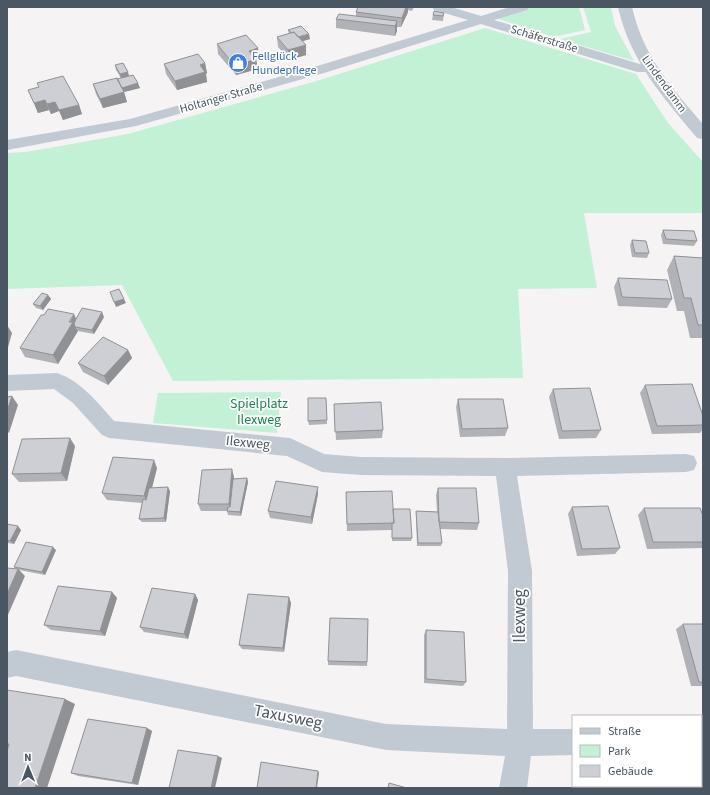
<svg xmlns="http://www.w3.org/2000/svg" width="710" height="795" font-family="'Source Sans 3',sans-serif">
<style>
.green{fill:#c3f1d5}
.lines{fill:none;stroke-linecap:round;stroke-linejoin:round}
.minor{fill:#c1cad2;fill-rule:evenodd}
.tertiary{fill:#c1cad2;fill-rule:evenodd}
.wall{fill:#b0b2b7}
.shaded-wall{fill:#909195}
.building{fill:#cdcfd5;stroke:#909195}
.labels{text-anchor:middle;dominant-baseline:central;stroke-width:3.5;stroke-linejoin:round;paint-order:stroke}
.far-street-label{font-size:12px;fill:#4a5661;stroke:#fff}
.far-shop-label{font-size:12px;fill:#366cbe;stroke:#fff;text-anchor:start}
.park-label{font-size:14px;fill:#17864f;stroke:#fff}
.street-label{font-size:14px;fill:#4a5661;stroke:#fff}
.near-street-label{font-size:17px;fill:#4a5661;stroke:#fff}
</style>
<rect width="100%" height="100%" fill="#f5f3f3"/>
<path class="green" d="M532,7H579L585,30L553,37L496,18Z
M583,7H611L615,26L634,61L560,39L591,32Z
M485,28L636,74L668,123L703,162V213H584L597,288L518,289L523,378L173,381L122,285L7,289V153L26,152L128,134L320,80Z
M281,392L277,433L153,423L158,393Z"/>
<g class="lines">
<path class="minor" d="M432,7H451L481,16L510,7H529L527,10L494,20L643,65L655,66L657,69L655,72H637L481,24L324,73L136,126L7,150V140L130,119L314,67L468,20L434,10Z
M57,373C81,381 98,403 114,421L290,438L324,454L361,457L505,458L686,454L694,456L697,463L694,470L686,472L517,476L532,571L533,729H573V755L531,756L527,788H499L505,756L386,750L16,676L7,678V652L16,650L386,724L507,729L508,571L496,476L361,475L322,472L287,456L109,438L102,435L73,403L54,389L7,391V375Z
M701,725H703V751H701Z"/>
<path class="tertiary" d="M618,7H632C643,56 671,87 703,124V139L697,138C663,97 630,61 618,7Z"/>
</g>
<path class="wall" d="M358,7H414L412,11L408,10V12L401,27H397V31L395,36L336,28V19L356,16V12Z
M444,13L443,21L432,20L433,15Z
M288,30L310,39L302,41L306,45V55L289,60L278,47L277,37L289,34Z
M217,44L258,48L259,58L256,59L258,69L236,75L218,54Z
M205,63L207,73L206,74L207,82L177,90L166,74L164,64Z
M115,65L128,72L129,76L140,88L124,92L127,102L103,108L96,94L93,84L121,78L116,70Z
M28,90L79,105L82,114L63,120L59,111L51,114L49,110L38,113Z
M663,230L697,241L694,246L663,244L661,235Z
M632,240L649,253L647,258L632,257L630,245Z
M674,256L703,258V338H690L684,311H677L667,270Z
M618,278L672,299L667,308L618,306L614,287Z
M48,295L51,299L43,310L36,308L33,304Z
M104,317L94,334L78,331L58,364L25,357L20,348L76,319Z
M128,350L132,358L108,385L83,372L78,363Z
M645,385L703,416V429L700,433L652,434L640,393Z
M553,389L601,430L596,438L559,439L549,397Z
M326,398L327,424L309,425L308,421Z
M458,399L508,428L505,436L460,437L456,407Z
M334,404L383,430L382,438L336,440Z
M75,446L67,481L19,482L12,474Z
M157,468L152,488L170,491L166,522H142L139,519L142,503L107,500L102,493Z
M234,477V479L247,478L248,482L241,516L228,515L227,511H201L198,504Z
M318,487V494L312,524L270,518L268,511Z
M438,488L479,523L477,530L440,529L442,543L441,546H417L416,515V511L437,512L436,495Z
M346,492L393,509L412,538L411,541H392V530L347,531Z
M572,507L620,548L615,554L577,556L568,514Z
M644,508L703,516V548L647,549L638,515Z
M7,524L21,530L14,544L7,543Z
M56,550L45,575L19,570L25,576L14,567Z
M112,592L117,598L105,636L51,630L44,625Z
M195,594L198,600L188,639L144,632L140,627Z
M291,603L284,652L242,649L239,645Z
M368,619L367,666L328,665V661Z
M683,624H703V686H691L676,629Z
M426,630L466,682L463,686L424,683V635Z
M147,728L152,731L138,785L78,776L71,773Z
M577,786H619L620,788H575V787Z
M648,786H701L703,788H649Z"/>
<path class="shaded-wall" d="M406,7H408V12L401,27L402,18Z
M397,21V31L395,36V26Z
M309,34L310,39L297,43L296,38Z
M306,45V55L289,60L288,50Z
M258,48L259,58L251,61L249,51Z
M256,59L258,69L236,75L235,66Z
M205,63L207,73L206,74L207,82L177,90L175,81L200,65Z
M128,72L129,77L121,79L120,74Z
M138,83L140,88L124,92L127,102L103,108L100,99L121,88Z
M45,100L49,110L38,113L34,103Z
M55,102L59,111L51,114L47,104Z
M79,105L82,114L63,120L59,110Z
M48,295L51,299L43,310L40,306Z
M124,299L126,303L116,307L114,302Z
M102,312L104,317L94,334L92,330Z
M74,314L78,323L75,327L78,331L58,364L53,355Z
M7,325L12,333L7,351Z
M128,350L132,358L108,385L104,376Z
M12,396L18,405L9,433L7,431V411Z
M70,438L75,446L67,481L61,473Z
M154,460L157,468L148,503L144,496Z
M232,469L234,477L231,511L229,504Z
M247,478L248,482L241,516L240,512Z
M168,487L170,491L166,522L164,518Z
M318,487V494L312,524L311,517Z
M18,526L21,530L14,544L10,541Z
M53,547L56,550L45,575L42,572Z
M18,569L25,576L7,617V594Z
M112,592L117,598L105,636L100,631Z
M195,594L198,600L188,639L184,634Z
M289,597L291,603L284,652L283,648Z
M65,699L75,704L47,788H35Z
M147,728L152,731L138,785L132,783Z
M218,756L222,758L215,788H211Z
M318,771L319,773L317,788H316Z"/>
<path class="building" d="M358,7H406L402,18L356,12Z
M434,11L444,13L443,16L433,15Z
M339,14L397,21L395,26L336,19Z
M301,26L309,34L298,37L294,32L292,33L288,30Z
M294,32L306,45L288,50L277,37Z
M246,35L258,48L249,51L256,59L235,66L217,44Z
M198,54L205,63L200,65L205,72L175,81L164,64Z
M123,63L128,72L120,74L115,65Z
M133,75L138,83L122,88L117,79Z
M63,76L79,105L59,110L55,102L47,104L45,100L34,103L28,90L39,87L37,83Z
M117,78L124,92L100,99L93,84Z
M663,230L694,231L697,241L666,239Z
M632,240L646,241L649,253H635Z
M674,256L703,258V325H698L691,298H684Z
M618,278L667,280L672,299L622,297Z
M119,289L124,299L114,302L110,292Z
M42,293L48,295L40,306L33,304Z
M82,308L102,312L92,330L75,327L74,323Z
M48,309L74,314L69,322H73L53,355L20,348L41,315H44Z
M103,337L128,350L104,376L78,363Z
M692,384L703,416V425L657,426L645,385Z
M590,388L601,430L562,431L553,389Z
M12,396L7,411V397Z
M308,398H326L327,420L308,421Z
M458,399H503L508,428L462,429Z
M381,402L383,430L335,432L334,404Z
M70,438L61,473L12,474L22,439Z
M113,457L154,460L144,496L102,493Z
M232,469L229,504H198L202,470Z
M247,478L240,512L227,511L228,507H230L233,479Z
M276,481L318,487L311,517L268,511Z
M168,487L164,518L139,519L143,499L146,500L149,488Z
M438,488H476L479,523L439,522Z
M392,491L394,523L347,524L346,492Z
M608,506L620,548L582,549L572,507Z
M644,508H700L703,516V542H653Z
M393,509H410L412,538H392V523H394Z
M416,511L438,512L442,543H418Z
M7,524L18,526L10,541L7,540Z
M26,542L53,547L42,572L14,567Z
M7,568L18,569L7,594Z
M58,586L112,592L100,631L44,625Z
M152,588L195,594L184,634L140,627Z
M248,594L289,597L283,648L239,645Z
M330,618L368,619L367,662L328,661Z
M683,624H703V682H699Z
M426,630L464,632L466,682L426,679Z
M7,690L65,699L35,788H7V751L9,744H7Z
M88,719L147,728L132,783L71,773Z
M178,750L218,756L211,788H169Z
M261,762L318,771L316,788H257Z
M701,771H703V788H656V786H701Z
M389,783L407,788H388Z
M581,786H619L620,788H581Z"/>
<defs>
<symbol id="shop-disc" viewBox="-11 -11 22 22"><circle r="9.5" fill="#3f7fe0" stroke="#fff"/><path d="M-5-2.5h2.3a2.7 3.5 0 0 1 5.4 0H5L5.5 6h-11ZM-1.5-2.5h3a1.5 2.3 0 0 0-3 0Z" fill="#fff"/></symbol>
</defs>
<g fill-rule="evenodd">
<use href="#shop-disc" x="227" y="52" width="22" height="22"/>
</g>
<g class="labels">
<g class="far-street-label">
<text transform="translate(544 39) rotate(17)">Schäferstraße</text>
<text transform="translate(664 84) rotate(54)">Lindendamm</text>
<text transform="translate(221 98) rotate(-16)">Holtanger Straße</text>
</g>
<g class="far-shop-label">
<text x="252" y="56">Fellglück<tspan x="252" dy="14">Hundepflege</tspan></text>
</g>
<g class="park-label">
<text x="259" y="404">Spielplatz<tspan x="259" dy="16">Ilexweg</tspan></text>
</g>
<g class="street-label">
<text transform="translate(248 443) rotate(6)">Ilexweg</text>
</g>
<g class="near-street-label">
<text transform="translate(520 616) rotate(-90)">Ilexweg</text>
<text transform="translate(288 717) rotate(11)">Taxusweg</text>
</g>
</g>
<rect width="710" height="795" fill="none" stroke="#4a5661" stroke-width="16"/>
<rect x="572" y="715" width="130" height="72" fill="#ffffff" stroke="#b7bbc0"/>
<rect x="580" y="728" width="20" height="6" fill="#c1cad2" stroke="#b7bbc0"/>
<text x="608" y="735" font-size="12" fill="#4a5661">Straße</text>
<rect x="580" y="745" width="20" height="12" fill="#c3f1d5" stroke="#b7bbc0"/>
<text x="608" y="755" font-size="12" fill="#4a5661">Park</text>
<rect x="580" y="765" width="20" height="12" fill="#cdcfd5" stroke="#b7bbc0"/>
<text x="608" y="775" font-size="12" fill="#4a5661">Gebäude</text>
<g transform="translate(28 767) rotate(359)" stroke="#ffffff" stroke-width="3" paint-order="stroke">
<path d="M0-3L7 15L0 10L-7 15Z" fill="#4a5661"/>
<text y="-6" font-size="11" font-weight="bold" text-anchor="middle" fill="#4a5661">N</text>
</g>
</svg>
